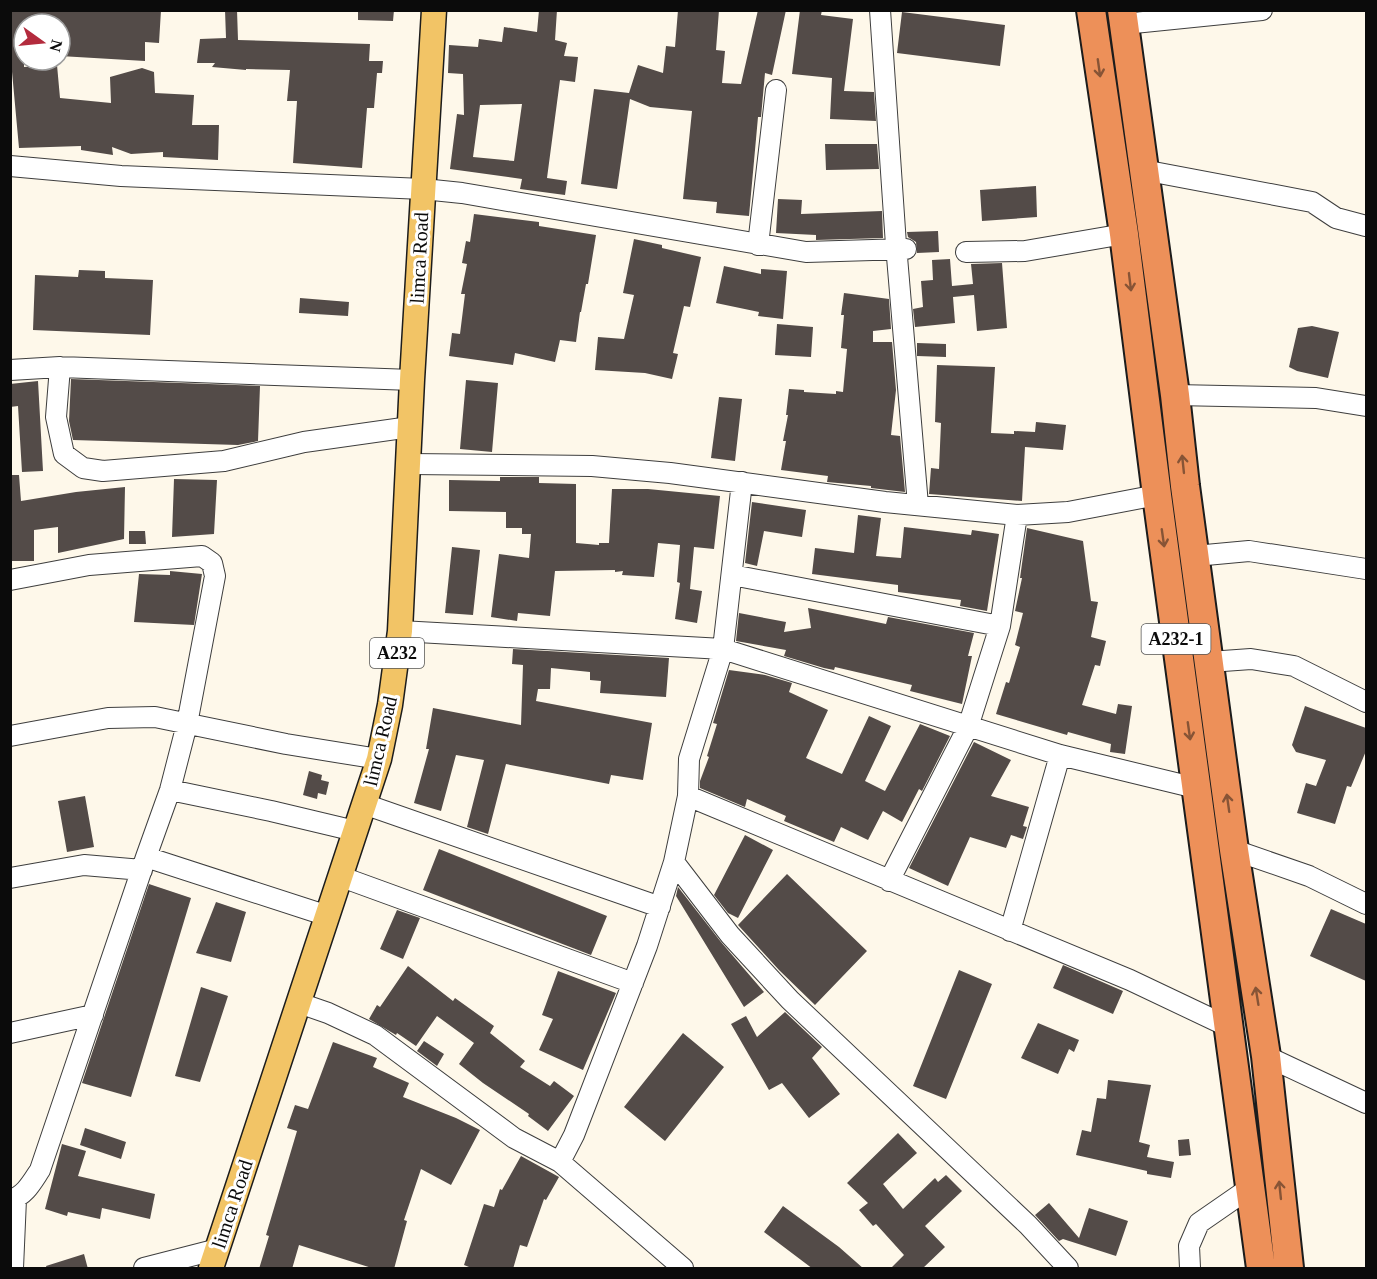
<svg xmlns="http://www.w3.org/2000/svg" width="1377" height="1279" font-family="Georgia,serif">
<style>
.building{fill:#534b48;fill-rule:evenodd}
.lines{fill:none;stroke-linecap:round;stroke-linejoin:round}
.minor-casing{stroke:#3e3e3e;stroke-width:22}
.major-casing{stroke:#1c1c1c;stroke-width:27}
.highway-casing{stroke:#1c1c1c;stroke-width:32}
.minor{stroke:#fff;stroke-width:20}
.major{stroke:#f2c466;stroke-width:24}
.highway{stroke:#ed9059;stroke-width:28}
.oneway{stroke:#875436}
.labels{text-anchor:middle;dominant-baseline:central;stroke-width:6;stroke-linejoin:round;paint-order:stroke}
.shield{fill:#fff;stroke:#545454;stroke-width:1.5}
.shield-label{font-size:18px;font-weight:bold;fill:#0b0b0b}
.street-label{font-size:20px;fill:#0b0b0b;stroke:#fff}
</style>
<rect width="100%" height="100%" fill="#fef8ea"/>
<path class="building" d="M10,10H161L159,43L145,42V61L60,56V24H24V67L57,65L60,98L111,103L110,77L142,68L154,72L155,93L194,95L192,125H219L218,160L163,157V152L131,154L112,147L113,155L81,150V146L19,148L10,50Z
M225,10H237L238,40L370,44L369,61H383L382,73H377L374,108H367L362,168L293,163L297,101H287L290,70L246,69V70L212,67L215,63H197L200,39L226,38Z
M358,10H394L393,21L358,20Z
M539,10H557L555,40L567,43L564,56L578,57L575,82L560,80L547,178L567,181L565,195L520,189L522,179L450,169L457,114L464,115L463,74L448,73L449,45L478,47L479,39L502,42L504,27L537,32ZM522,104L514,161L473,157L480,105Z
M678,10H719L716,50L725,51L722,83L741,84L758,10H786L772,75L765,73L761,117H758L749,216L716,213L717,202L683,199L692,111L650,107L630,99L617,189L581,184L594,89L629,93L638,65L663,73L666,46L675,47Z
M800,10H822L821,15L853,19L844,91L874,92L876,121L830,119L832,78L792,74Z
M902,12L1005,25L1000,66L897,53Z
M825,144H877L879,169L826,170Z
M1036,186L1037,217L982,221L980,190Z
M778,199L802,200L801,214L882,211L883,238L816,240V235L776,233Z
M474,214L539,222V226L596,235L588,284H586L581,312H580L576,342L560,340L555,362L515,353L513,365L449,356L452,333L460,334L465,294H461L467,264L462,263L466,241L470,242Z
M938,231L939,252L917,253L916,242L908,237L907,232Z
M634,239L662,245V248L701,257L690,307L684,306L673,353L678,354L672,379L645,373L595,370L598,337L624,339L634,295L623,293Z
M950,259L952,286L973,284L971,264L1002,263L1007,328L977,331L974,295L953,297L955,323L915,327L913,309L923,307L921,281L933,280L932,260Z
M724,266L761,274V269L787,271L783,319L758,316L759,312L716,303Z
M79,270L105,271V278L153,280L150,335L33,330L35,275L78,277Z
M844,293L889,299L891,329L873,331V342H892L896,390L891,435L900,436L905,492L871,488V486L827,482L828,476L781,470L786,441H783L788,415H786L789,389L804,390V392L836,394V391L843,392L847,349L841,348L844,315H841Z
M300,298L349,302L348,316L299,313Z
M777,324L813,327L811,357L775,355Z
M1312,326L1339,332L1328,378L1297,371L1289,367L1298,328Z
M917,343L946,344V357L917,356Z
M937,365L995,367L991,433L1014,434V431L1035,432L1036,422L1066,425L1063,450L1025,447L1022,501L929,494L931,468L939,469L941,423L935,422Z
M71,379L260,386L258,441L238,445L73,440L69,421Z
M466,380L498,383L492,452L460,449Z
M38,381L43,471L22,472L18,406L10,407V384Z
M719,397L742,399L735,461L711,458Z
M10,475H19L21,501L76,492L125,487L124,539L58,553V527L34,530V561H10Z
M500,477H539V483L576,484V543L599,545V543H609L612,489H648L720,496L714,549L694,547L690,589L702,591L697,623L675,619L680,583L677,582L680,545L658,543L654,577L622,575L623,571L615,572V570L555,571L550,616L518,613L517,621L491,617L499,554L529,558L531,534H522V528H506V512L449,511V480L500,481Z
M174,479L217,480L214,534L172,537Z
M752,502L806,510L802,537L764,531L757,566L745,563Z
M858,515L881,518L876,556L901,558L904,527L971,535L972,530L999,534L987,611L960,606L961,600L898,592V585L812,574L815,548L854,553Z
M1027,528L1083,541L1091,601L1098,602L1091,637L1106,641L1100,666L1095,665L1082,705L1116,714L1118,704L1132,706L1125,754L1110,752L1111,744L1068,732L1067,735L996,714L1006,682L1009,683L1020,647L1015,645L1023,613L1015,611L1022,578H1020Z
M129,531H145L146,544H129Z
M452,547L480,550L473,615L445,613Z
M170,571L202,574L194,625L134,622L139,574L170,575Z
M808,608L886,624L888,617L974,633L968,656H972L962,704L910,691L912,685L835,667L834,670L824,668L784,656L786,650L736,641L739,613L786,622L784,632L811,628Z
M513,649L669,658L666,697L600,693L601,681L590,680V672L551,668L550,689H538L536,701L652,723L643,780L611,775L609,784L506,764L488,834L467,827L484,760L456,755L441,811L414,803L429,749H426L433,708L521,725L523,665L512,664Z
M729,670L765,675L792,683L789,692L828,710L806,758L842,774L869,716L891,726L865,781L885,791L920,724L950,736L922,791L919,789L902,822L883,811L868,840L841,827L834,842L784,821L786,816L747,799L745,807L700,788V781L709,757L707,756L717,724L713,723Z
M1305,706L1366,728V751L1351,787L1347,786L1335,824L1297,813L1306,783L1316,786L1326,760L1296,752L1292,745Z
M974,742L1011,760L991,796L1029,807L1023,826L1027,827L1023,839L1011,835L1006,848L970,837L948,886L909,868Z
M309,771L322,775L321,780L329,782L326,795L318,793L317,799L303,795Z
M85,796L94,847L67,852L58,801Z
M745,835L773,850L738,918L728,913L714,895Z
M439,849L607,916L591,955L423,890Z
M787,874L867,951L815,1005L779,970L738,925Z
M149,884L191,898L131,1097L82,1083Z
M678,887L721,942L764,992L744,1007L676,896Z
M216,902L246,912L231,962L196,953Z
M1331,909L1366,924V981L1310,956Z
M397,910L420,918L403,959L380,949Z
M1063,965L1123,991L1113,1014L1053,988Z
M408,966L453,1001L455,998L494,1026L490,1033L525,1061L520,1067L550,1086L554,1081L574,1096L548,1131L528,1116L529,1114L483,1083L459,1064L474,1043L437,1016L416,1046L397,1033L396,1035L369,1019L377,1005L380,1007Z
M959,970L992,984L946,1099L913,1086Z
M558,971L616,993L583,1070L539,1050L553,1019L542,1015Z
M201,987L228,996L200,1082L175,1076Z
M785,1012L822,1047L812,1058L840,1094L809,1118L782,1083L769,1090L731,1024L746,1016L757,1037Z
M1038,1023L1079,1040L1074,1052L1069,1049L1058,1074L1021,1058Z
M683,1033L724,1067L665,1141L624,1107Z
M424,1041L444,1054L437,1066L417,1051Z
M333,1042L377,1058L373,1067L409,1083L403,1097L456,1118L480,1130L451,1185L421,1169L404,1220L407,1221L394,1269H375L299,1245L292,1269H259L269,1236L266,1235L297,1131L287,1128L295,1105L308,1109Z
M1108,1080L1151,1085L1139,1142L1150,1145L1147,1157L1174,1162L1171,1178L1147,1174V1171L1076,1155L1082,1130L1091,1132L1097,1098L1106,1099Z
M85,1128L126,1142L121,1159L80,1145Z
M898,1133L917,1153L883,1184L903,1209L935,1178L938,1182L946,1175L962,1191L925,1226L945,1247L922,1269H890L904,1255L876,1224L873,1226L859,1210L868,1203L847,1183Z
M1189,1139L1191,1155L1179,1156L1178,1140Z
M62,1144L86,1151L78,1176L155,1194L150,1219L102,1208L100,1219L68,1212L67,1216L45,1209Z
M521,1156L559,1177L546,1200L544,1199L527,1247L520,1245L513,1269H474L464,1265L484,1204L494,1207L500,1189L502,1190Z
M1049,1203L1079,1238L1089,1208L1128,1221L1116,1256L1063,1239L1059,1241L1035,1215Z
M783,1206L839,1247L864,1269H813L764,1232Z
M84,1254L88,1269H47L46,1266Z"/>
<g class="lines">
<defs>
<path id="minor" d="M880,10L896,245L918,505
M1124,24L1262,10
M10,166L121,176L423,189L462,193L806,252L906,249
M1143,170L1312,202L1336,218L1366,226
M758,245L776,90
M966,252L1025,251L1124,234
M60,367L56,417L64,454L83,468L103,471L224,461L304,442L410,427
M10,370L60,367L412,380
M1175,395L1316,398L1366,406
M409,464L592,466L670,473L885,502L1017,515L1068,512L1157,495
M1195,556L1249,551L1366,569
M732,575L1000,626
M10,580L89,565L202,556L212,563L215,576L187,724L170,790L146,857L40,1170C32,1182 25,1196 10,1200
M400,631L723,649L1060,755L1196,788
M1209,662L1251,659L1294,666L1366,702
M10,736L108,718L155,717L286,744L379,759
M170,790L271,811L355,831
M688,796L1130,980L1229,1027
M364,804L660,907
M1234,850L1309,876L1366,904
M146,857L328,916
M674,862L730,935L790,1000L1028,1225L1068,1268
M339,876L633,983
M10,878L84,865L142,870
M889,881L968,727L1000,626L1017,515
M1010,931L1060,755
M299,1003L328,1013L375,1035L514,1138L560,1162L683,1268
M10,1033L93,1015
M1266,1056L1366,1103
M560,1162L574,1135L647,946L674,862L688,796L689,759L723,649L742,482
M13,1268L16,1199
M144,1268L218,1249
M1190,1268L1189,1246L1199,1223L1251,1187"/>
<path id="major" d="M211,1268L379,759L390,705L400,631L412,380L434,10"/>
<path id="highway" d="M1091,10L1124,234L1157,495L1261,1268
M1122,10L1175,395L1185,486L1234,850L1266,1056L1289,1268"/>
</defs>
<use href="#minor" class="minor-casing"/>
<use href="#major" class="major-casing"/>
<use href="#highway" class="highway-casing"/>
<use href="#minor" class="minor"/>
<use href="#major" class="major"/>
<use href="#highway" class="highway"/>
</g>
<defs><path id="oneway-shaft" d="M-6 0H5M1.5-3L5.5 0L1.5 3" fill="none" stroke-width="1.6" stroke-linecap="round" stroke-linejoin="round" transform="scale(1.5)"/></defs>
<g class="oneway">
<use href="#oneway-shaft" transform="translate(1099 68) rotate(82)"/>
<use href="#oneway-shaft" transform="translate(1130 282) rotate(83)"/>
<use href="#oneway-shaft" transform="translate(1183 464) rotate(-96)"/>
<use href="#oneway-shaft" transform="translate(1163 538) rotate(82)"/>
<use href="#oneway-shaft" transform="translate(1189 731) rotate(82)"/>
<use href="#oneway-shaft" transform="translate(1228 803) rotate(-98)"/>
<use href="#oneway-shaft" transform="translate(1257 996) rotate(-99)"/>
<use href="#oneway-shaft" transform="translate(1280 1190) rotate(-96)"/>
</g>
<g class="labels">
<g class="shield">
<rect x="1141.5" y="624" width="69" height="30" rx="4.5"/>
<rect x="370" y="638" width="54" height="30" rx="4.5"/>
</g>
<g class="shield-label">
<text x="1176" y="639">A232-1</text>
<text x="397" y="653">A232</text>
</g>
<g class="street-label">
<text transform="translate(419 258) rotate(-87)">limca Road</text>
<text transform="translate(380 741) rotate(-77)">limca Road</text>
<text transform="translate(232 1204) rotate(-72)">limca Road</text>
</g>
</g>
<rect width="1377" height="1279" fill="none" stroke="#0b0b0b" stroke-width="24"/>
<g transform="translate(42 42) rotate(105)"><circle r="28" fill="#ffffff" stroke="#9d9d9d" stroke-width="1.5"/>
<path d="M0-4.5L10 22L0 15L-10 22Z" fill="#b32b3d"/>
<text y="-9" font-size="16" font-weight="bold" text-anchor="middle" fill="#0b0b0b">N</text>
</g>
</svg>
